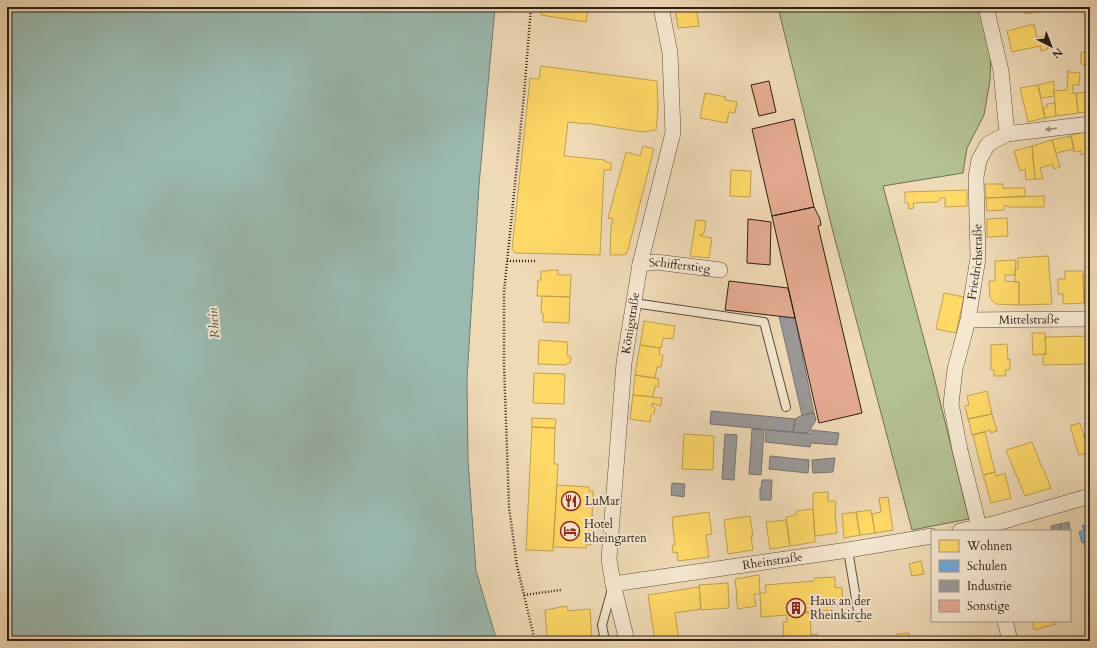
<svg xmlns="http://www.w3.org/2000/svg" width="1097" height="648" font-family="Cardo,serif">
<style>
.green{fill:#b4c192;stroke:#707054}
.water{fill:#9abab0;stroke:#6e7c72}
.homes{fill:#ffd966;stroke:#c0a14e}
.schools{fill:#6fa8dc;stroke:#5b7fa0}
.industry{fill:#999;stroke:#787471}
.building{fill:#e5ab92;stroke:#2c1e15}
.lines{fill:none;stroke-linecap:round;stroke-linejoin:round}
.lane-casing{stroke:#5d4d3d;stroke-width:10}
.street-casing{stroke:#5d4d3d;stroke-width:16}
.path{stroke:#2c1e15;stroke-width:2.5;stroke-dasharray:1 2;stroke-linecap:butt}
.lane{stroke:#f5e7d0;stroke-width:8}
.street{stroke:#f5e7d0;stroke-width:15}
.oneway{fill:#9b8d7c}
.labels{text-anchor:middle;dominant-baseline:central;stroke-width:4;stroke-linejoin:round;paint-order:stroke}
.street-label{font-size:12px;fill:#2c1e15;stroke:#f5e7d0}
.poi-label{font-size:12px;fill:#2c1e15;stroke:#f5e7d0;text-anchor:start}
.water-label{font-size:13px;font-style:italic;fill:#4d4d44;stroke:#f5e7d0}
</style>
<rect width="100%" height="100%" fill="#efdab6"/>
<filter id="stains"><feTurbulence type="fractalNoise" baseFrequency=".005" numOctaves="4"/><feColorMatrix values="0 0 0 0 .2 0 0 0 0 .09 0 0 0 0 .02 0 0 0 .5 -.17"/></filter>
<radialGradient id="worn" r=".72"><stop offset=".6" stop-color="#630" stop-opacity="0"/><stop offset="1" stop-color="#630" stop-opacity=".3"/></radialGradient>
<path class="green" d="M778,7H981L991,53L990,80L984,115L967,148L963,173L883,186L933,373L969,519L912,530L833,232Z"/>
<path class="water" d="M7,7H495L479,185L467,379L468,460L476,571L497,641H7Z"/>
<path class="homes" d="M543,7H589L586,22L541,15Z
M675,7H696L699,26L678,28Z
M1023,7H1039L1040,11L1025,14Z
M1039,7H1055L1040,11Z
M1034,24L1037,38L1045,36L1048,49L1041,51L1040,46L1012,52L1007,31Z
M1081,52L1090,53V65L1081,64Z
M541,66L657,81L658,108L656,130L642,132L585,123V124L568,122L564,156L605,160V162L611,163V170H604L600,255L515,253L512,249L530,78L539,79Z
M1068,70L1069,72L1080,73L1079,85H1073V94L1076,93L1078,113L1056,116L1054,91L1067,90Z
M1054,81V96L1041,98L1038,85Z
M1038,85L1045,118L1028,122L1020,88Z
M1090,92V112L1078,113L1076,93Z
M705,93L726,97L725,100L737,102L735,113L729,112L727,123L700,118Z
M1055,103L1056,116L1045,118L1043,108L1047,107V104Z
M1090,131V157V153L1081,155V151L1074,152L1071,135Z
M1071,136L1074,149L1056,153L1052,140Z
M1052,140L1060,167L1054,169L1052,164L1040,168L1043,179H1035L1032,146Z
M643,146L654,149L628,250L626,254L621,255H610L611,227L613,219L608,218L626,152L640,156Z
M1032,146L1035,179L1026,180L1025,169L1020,171L1014,151Z
M731,170L751,171L750,197L730,196Z
M985,184H1003V188H1025V196L986,198Z
M967,190V206L945,207V198H941L938,202L913,203L914,208L909,209L908,203H905V192Z
M1044,196V207H1008V206H1004V210L987,211L986,198Z
M1007,218L1008,236L987,237V219Z
M696,220L706,221L704,233L702,235L700,234V236L712,238L709,258L690,256Z
M1048,256L1052,304L1019,305V282H1015V269H1018V258Z
M1016,260L1015,275H1005V281L1019,282V305L996,304L990,298L989,281H995V261Z
M548,270H558V275H571L570,297L537,296L538,280H541V271H548Z
M1065,271H1083L1084,303L1063,304V294H1058V279H1065Z
M1083,276H1090V303H1084Z
M944,293L964,297L956,333L936,329Z
M542,296L570,297L569,323L543,322V313H541Z
M644,321L675,326L673,339L663,338L661,348L640,345Z
M1032,333H1045L1046,354L1033,355Z
M1090,336V364L1043,365V354H1046L1045,337Z
M539,340L568,342L567,355L571,357L570,363L566,364V365L538,364Z
M1007,344L1008,360L1010,359V370H1005L1006,376H994V370H991V345Z
M640,345L660,348L659,354L663,355L661,367H657L655,378L635,375Z
M534,373L565,374L564,403L565,404L533,403Z
M635,375L659,379L658,387L655,386L653,397L633,395Z
M987,391L992,414L968,419L965,406L969,405L967,396Z
M633,395L662,398L661,406L652,403V406L655,408L654,414L651,415L650,422L630,419Z
M992,414L997,431L991,433L990,430L972,435L971,430L970,429H971L968,419Z
M532,418L556,419L555,428L532,427Z
M1080,423L1089,452L1079,455L1070,426Z
M532,427L555,428L554,464H558L553,551L526,550Z
M985,432L995,472L983,475L973,435Z
M684,434L714,436L713,470L682,469Z
M1090,434V463H1089L1086,453L1089,452L1084,435Z
M1032,442L1043,470H1044L1051,488L1025,496L1006,450Z
M995,472L996,476L1005,473L1011,498L991,503L985,480L984,481V475Z
M557,485L589,487V491H593L591,545L587,544L586,548L553,547Z
M828,492V501H835L836,502L835,514L837,533L815,536L813,509V493Z
M888,497L893,530L875,533L872,514L881,512L879,498Z
M813,509L815,542L790,546L786,517L796,515V511Z
M871,510L875,533L860,535L856,512Z
M709,512L712,534L706,535L709,557L678,561L677,552L673,553L672,545H675L672,518H673V517Z
M856,512L860,535L844,538L842,514Z
M750,516L753,536H751L753,550L728,554L724,520Z
M786,520L790,546L770,549L766,522Z
M921,561L924,574L912,576L909,564Z
M759,575L760,594H754L756,606L738,609L736,596H737L735,579Z
M835,577V588L842,587L843,605L832,606V610L806,612V613H810L811,635L817,634V638L820,641H784L783,622H787V615L761,617L760,593H766L765,585L814,581V578Z
M728,583L729,608L701,610L699,585Z
M699,587L701,609L675,613L679,641H655L648,595Z
M567,606L568,611L590,609L592,641H547L545,610Z
M1032,621H1055L1056,624L1034,630Z
M909,633L910,641H897V634Z"/>
<path class="schools" d="M1090,523V558H1088L1084,542L1082,543L1079,532L1084,530L1082,526Z"/>
<path class="industry" d="M779,316L795,318L814,413L802,415Z
M711,411L795,419L793,432L710,424Z
M814,413L816,420L808,433L793,432L795,419L802,415Z
M752,429L764,430L761,475L749,474Z
M766,430L811,434V430L839,433L837,445L811,443L810,447L765,442Z
M725,434L737,435L734,480L722,479Z
M770,456L809,460L808,473L769,469Z
M835,458L833,472L813,473L812,460Z
M762,480H772L771,500H760V488H761Z
M672,483L685,484L684,497L671,495Z
M1069,522L1070,531H1061L1060,524Z
M1060,524L1061,531H1052L1051,526Z"/>
<path class="building" d="M769,81L776,112L759,116L751,85Z
M794,119L814,207L772,216L752,129Z
M814,207L820,219L821,225L818,226L862,413L819,423L772,216Z
M748,219L771,222L770,265L747,263Z
M729,281L788,288L795,318L725,310Z"/>
<g class="lines">
<defs>
<path id="lane" d="M634,303L764,322L786,407
M848,550L859,617
M605,641L602,625L612,589"/>
<g id="street">
<path d="M986,7L1001,71L1007,134"/>
<path id="s1" d="M640,264L656,262L720,270"/>
<path id="s2" d="M968,320L1090,319"/>
<path id="s3" d="M979,527L960,450L951,404L955,369L968,320L978,258L976,177L979,160L988,144L1007,134L1090,124"/>
<path d="M960,531L997,523L1090,496"/>
<path id="s4" d="M613,584L848,550L932,536"/>
<path d="M1005,621L1010,641"/>
<path id="s5" d="M627,641L613,584L609,559L624,363L640,264L673,133L670,53L661,7"/>
</g>
</defs>
<use href="#lane" class="lane-casing"/>
<use href="#street" class="street-casing"/>
<path class="path" d="M531,7L524,95L504,292V365L509,507L517,566L535,641
M507,261H535
M524,595L561,590"/>
<use href="#lane" class="lane"/>
<use href="#street" class="street"/>
</g>
<defs><path id="oneway-solid" d="M-6-.8H1V-3.2L6.5 0L1 3.2V.8H-6Z"/></defs>
<use class="oneway" href="#oneway-solid" transform="translate(1051 129) rotate(173)"/>
<defs>
<symbol id="restaurant-ring" viewBox="-11 -11 22 22"><circle r="9.5" fill="#f5e7d0" stroke="#8f2418" stroke-width="1.5"/><path d="M-5-6h1v4h1v-4h1v4h1v-4h1v5L-1.5 .5V6h-2V.5L-5-1ZM5-6V6H3V1.5H1.5Q1.5-4 5-6Z" fill="#8f2418"/></symbol>
<symbol id="hotel-ring" viewBox="-11 -11 22 22"><circle r="9.5" fill="#f5e7d0" stroke="#8f2418" stroke-width="1.5"/><path d="M-6-4.5h1.5V1H6V5H4.5V3h-9V5H-6ZM-4 0a1.8 1.8 0 1 1 3.6 0ZM.5 0V-2.5h3Q6-2.5 6 0Z" fill="#8f2418"/></symbol>
<symbol id="building-ring" viewBox="-11 -11 22 22"><circle r="9.5" fill="#f5e7d0" stroke="#8f2418" stroke-width="1.5"/><path d="M-4-6H4V6H1V3H-1V6H-4ZM-2.5-4.3h1.7v1.8h-1.7ZM.8-4.3h1.7v1.8H.8ZM-2.5-1h1.7V.8h-1.7ZM.8-1h1.7V.8H.8Z" fill="#8f2418"/></symbol>
</defs>
<g fill-rule="evenodd">
<use href="#restaurant-ring" x="560" y="490" width="22" height="22"/>
<use href="#hotel-ring" x="559" y="520" width="22" height="22"/>
<use href="#building-ring" x="785" y="597" width="22" height="22"/>
</g>
<g class="labels">
<g class="street-label">
<text stroke="none"><textPath href="#s3" startOffset="271">Friedrichstraße</textPath></text>
<text stroke="none"><textPath href="#s1" startOffset="40">Schifferstieg</textPath></text>
<text stroke="none"><textPath href="#s2" startOffset="61">Mittelstraße</textPath></text>
<text stroke="none"><textPath href="#s5" startOffset="321">Königstraße</textPath></text>
<text stroke="none"><textPath href="#s4" startOffset="161">Rheinstraße</textPath></text>
</g>
<g class="poi-label">
<text x="585" y="501">LuMar</text>
<text x="584" y="524">Hotel<tspan x="584" dy="14">Rheingarten</tspan></text>
<text x="810" y="601">Haus an der<tspan x="810" dy="14">Rheinkirche</tspan></text>
</g>
<g class="water-label">
<text transform="translate(214 323) rotate(-95)">Rhein</text>
</g>
</g>
<rect width="1097" height="648" fill="none" stroke="#efdab6" stroke-width="24"/>
<rect x="8" y="8" width="1081" height="632" fill="none" stroke="#2c1e15" stroke-width="2"/>
<rect x="12" y="12" width="1073" height="624" fill="none" stroke="#2c1e15"/>
<rect x="931" y="530" width="140" height="92" fill="#f5e7d0" stroke="#a59785"/>
<rect x="939" y="540" width="20" height="12" fill="#ffd966" stroke="#a59785"/>
<text x="967" y="550" font-size="12" fill="#2c1e15">Wohnen</text>
<rect x="939" y="560" width="20" height="12" fill="#6fa8dc" stroke="#a59785"/>
<text x="967" y="570" font-size="12" fill="#2c1e15">Schulen</text>
<rect x="939" y="580" width="20" height="12" fill="#999999" stroke="#a59785"/>
<text x="967" y="590" font-size="12" fill="#2c1e15">Industrie</text>
<rect x="939" y="600" width="20" height="12" fill="#e5ab92" stroke="#a59785"/>
<text x="967" y="610" font-size="12" fill="#2c1e15">Sonstige</text>
<g transform="translate(1051 46) rotate(138)" stroke="#f5e7d0" stroke-width="3" paint-order="stroke">
<path d="M0-3L7 15L0 10L-7 15Z" fill="#2c1e15"/>
<text y="-6" font-size="11" font-weight="bold" text-anchor="middle" fill="#2c1e15">N</text>
</g>
<rect width="100%" height="100%" filter="url(#stains)"/>
<rect width="100%" height="100%" fill="url(#worn)"/>
</svg>
